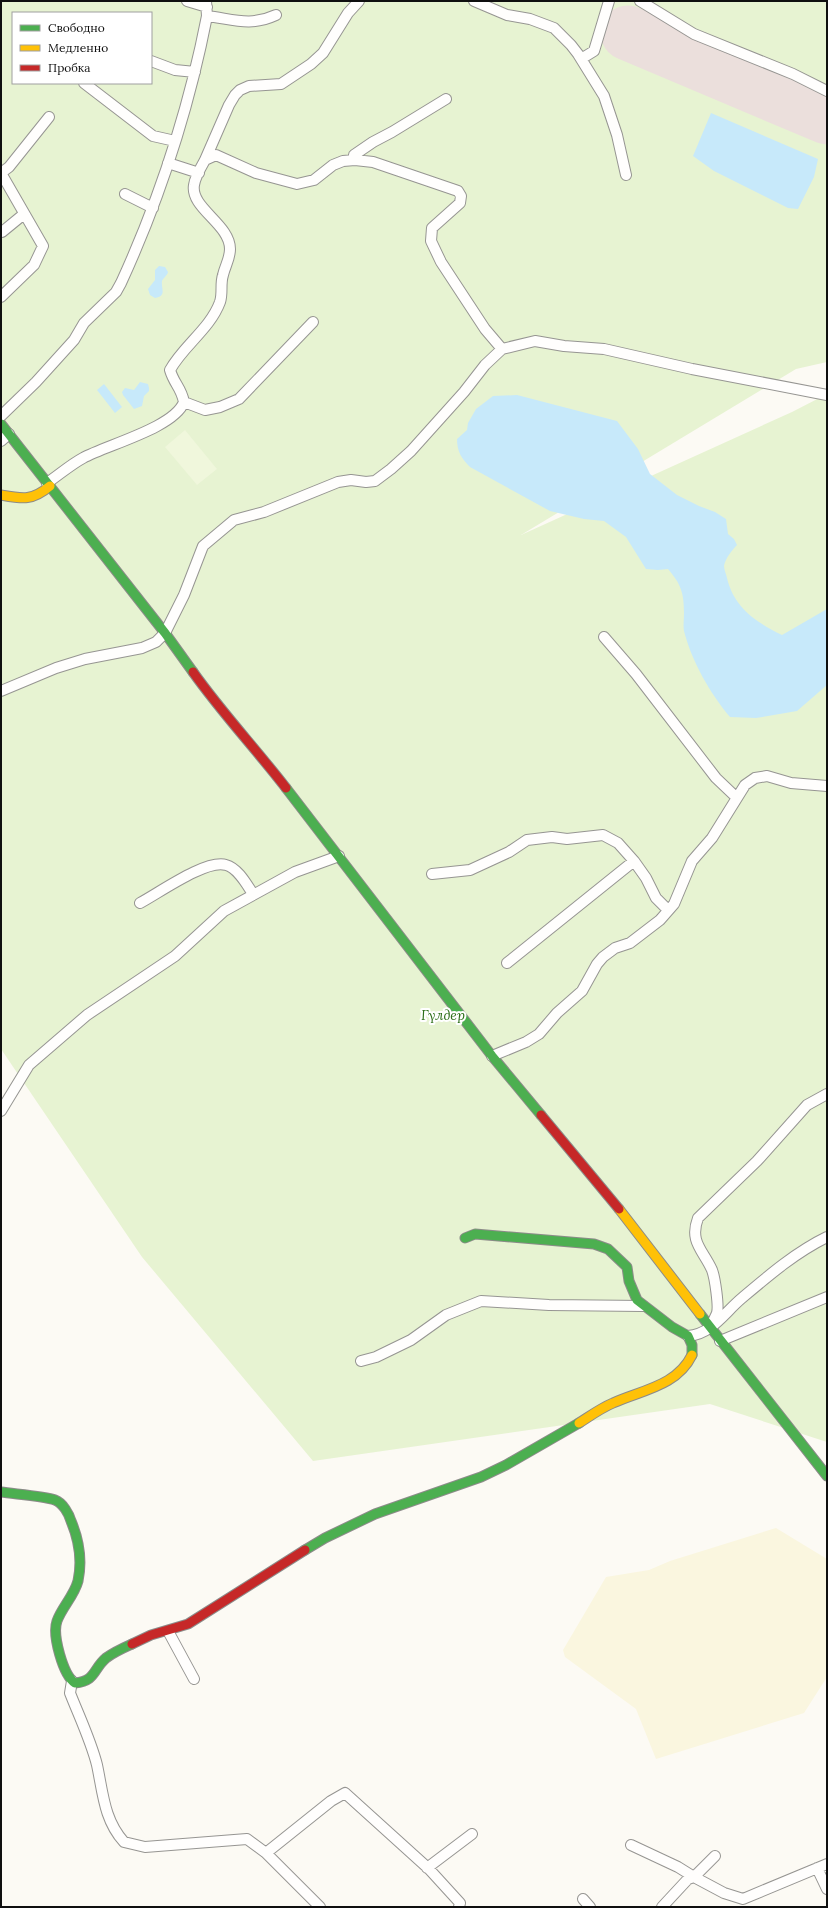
<svg xmlns="http://www.w3.org/2000/svg" width="828" height="1908" font-family="Lora,serif">
<style>
.farmland{fill:#faf6df}
.green{fill:#e7f3d2;fill-rule:evenodd}
.pitch{fill:#f0f7dc}
.water{fill:#c7e9fa}
.lines{fill:none;stroke-linecap:round;stroke-linejoin:round}
.runway{stroke:#ebdfdc;stroke-width:55}
.street-casing{stroke:#969592;stroke-width:12}
.fast-casing{stroke:#8c8b89;stroke-width:11}
.slow-casing{stroke:#8c8b89;stroke-width:11}
.jam-casing{stroke:#8c8b89;stroke-width:11}
.street{stroke:#fffefd;stroke-width:10}
.fast{stroke:#4caf50;stroke-width:9}
.slow{stroke:#ffc107;stroke-width:9}
.jam{stroke:#c62828;stroke-width:9}
.labels{text-anchor:middle;dominant-baseline:central;stroke-width:4;stroke-linejoin:round;paint-order:stroke}
.park-label{font-size:14px;font-style:italic;fill:#2d6e18;stroke:#fff}
</style>
<rect width="100%" height="100%" fill="#fcfaf4"/>
<path class="farmland" d="M776,1528L827,1559V1677L804,1713L656,1759L636,1709L565,1657L563,1650L606,1577L649,1570L670,1561Z"/>
<path class="green" d="M1,1H827V362L796,369L521,535L792,412L827,394V1442L710,1404L313,1461L142,1257L1,1049ZM13,13H151V83H13Z"/>
<path class="pitch" d="M185,430L217,469L197,485L165,447Z"/>
<path class="water" d="M711,113L818,159L814,177L798,209L788,208L714,171L693,156Z
M159,266L165,267L168,272C167,276 163,278 162,281C161,289 167,296 155,298L150,295L148,289L155,280V270Z
M140,382L148,384L149,388V391L144,396L142,406L134,409L123,395L122,392L125,388L134,390Z
M104,384L122,407L115,413L97,390Z
M517,395L617,421L638,449L650,474L677,495L699,506L715,512L726,519L728,534L734,539L737,545C732,550 725,559 724,566C724,569 726,574 727,578C734,608 756,622 782,635L827,609V685L797,711L756,718L730,717C710,693 692,662 684,631C683,626 684,619 684,613C684,593 681,584 668,569L658,570L646,569L626,537L604,521L584,519L550,511L470,467C462,459 457,452 457,439L467,430L468,423L476,409L493,396Z"/>
<g class="lines">
<path class="runway" d="M628,33L827,117"/>
<defs>
<path id="street" d="M187,1L207,7
M206,1L207,16C233,19 250,27 276,15
M359,1L348,13L323,53L311,64L281,84L249,86L240,90L235,95L229,105L205,160L216,155L256,173L297,184L314,180L333,165L343,161L355,160L373,162L458,191L461,196L460,203L432,228L431,241L441,262L485,329L502,349
M474,1L507,15L530,19L554,28L571,45L578,54L604,96L617,135L626,175
M640,1L694,34L793,74L827,91
M581,59L594,51L609,1
M151,61L175,70L195,72
M84,83L153,136L175,141
M355,160L354,155L373,142L392,132L446,99
M168,163L199,173
M1,173L43,246L34,265L1,297
M1,173L9,167L49,117
M125,194L153,208
M2,232L24,214
M184,402C181,387 174,384 170,370C183,346 210,329 220,302C223,293 220,284 223,275C225,266 230,259 230,249C230,224 190,208 194,185C195,177 201,167 205,160
M1,416L36,382L74,340L84,323L116,292L121,283C160,198 189,108 207,16
M1,441L9,434
M47,483C59,475 70,465 83,458C106,445 174,428 184,402L205,410L220,407L239,399L313,322
M604,637L636,674L716,778L737,798
M1,691L56,668L85,659L142,648L156,642L165,633L184,595L203,546L234,520L264,512L338,482L351,480L366,482L375,481L391,469L411,451L464,392L485,365L502,349L535,341L564,346L604,349L692,369L827,395
M432,874L470,870L509,852L527,840L552,837L567,839L603,835L618,843L634,861L646,878L656,898L668,910
M140,903C159,893 206,859 226,865C238,868 247,885 253,894
M507,963L634,861
M492,1056L526,1042L539,1034L557,1013L582,991L597,964L603,957L615,948L630,943L660,920L674,904L692,861L712,838L745,785L755,778L767,776L791,783L827,786
M1,1111L29,1065L87,1015L175,956L224,911L295,872L339,856
M710,1328C712,1323 715,1318 717,1313C719,1306 715,1278 712,1270C703,1250 689,1242 698,1218L757,1161L807,1105L827,1094
M688,1336C712,1334 724,1313 742,1298C768,1276 796,1252 827,1237
M720,1341L827,1297
M361,1361L376,1357L411,1340L446,1315L481,1301L549,1305L643,1306
M168,1631L194,1679
M72,1681L70,1693C79,1716 91,1741 97,1765C103,1793 104,1820 124,1842L145,1847L247,1839L266,1853L320,1907
M631,1845L678,1867L694,1877L715,1856
M266,1853L331,1801L345,1793L429,1869L460,1903L459,1907
M427,1868L472,1834
M817,1868L827,1889
M583,1899L590,1907
M662,1907L688,1879L694,1877L724,1893L743,1899L827,1864"/>
<path id="fast" d="M1,424L165,633L193,672
M286,788L492,1056L541,1115
M465,1238L475,1234L594,1244L608,1249L627,1267L629,1281L637,1300L672,1327L688,1336L692,1345V1355
M700,1314L827,1476
M1,1492C14,1494 44,1496 55,1500C63,1503 69,1514 71,1521C79,1540 82,1562 78,1581C74,1596 62,1607 57,1621C52,1635 63,1675 75,1683C96,1681 93,1669 106,1658C114,1652 123,1648 132,1644
M305,1550L325,1538L375,1514L481,1477L506,1465L579,1423"/>
<path id="slow" d="M1,495C23,499 32,501 50,486
M619,1209L700,1314
M579,1423C590,1416 601,1408 613,1403C642,1390 677,1386 692,1355"/>
<path id="jam" d="M193,672C222,713 256,749 286,788
M541,1115L619,1209
M132,1644L151,1635L188,1624L305,1550"/>
</defs>
<use href="#street" class="street-casing"/>
<use href="#fast" class="fast-casing"/>
<use href="#slow" class="slow-casing"/>
<use href="#jam" class="jam-casing"/>
<use href="#street" class="street"/>
<use href="#fast" class="fast"/>
<use href="#slow" class="slow"/>
<use href="#jam" class="jam"/>
</g>
<g class="labels">
<g class="park-label">
<text x="443" y="1015">Гүлдер</text>
</g>
</g>
<rect width="828" height="1908" fill="none" stroke="#0f0f0f" stroke-width="4"/>
<rect x="12" y="12" width="140" height="72" fill="#ffffff" stroke="#9f9f9f"/>
<rect x="20" y="25" width="20" height="6" fill="#4caf50" stroke="#9f9f9f"/>
<text x="48" y="32" font-size="12" fill="#0f0f0f">Свободно</text>
<rect x="20" y="45" width="20" height="6" fill="#ffc107" stroke="#9f9f9f"/>
<text x="48" y="52" font-size="12" fill="#0f0f0f">Медленно</text>
<rect x="20" y="65" width="20" height="6" fill="#c62828" stroke="#9f9f9f"/>
<text x="48" y="72" font-size="12" fill="#0f0f0f">Пробка</text>
</svg>
